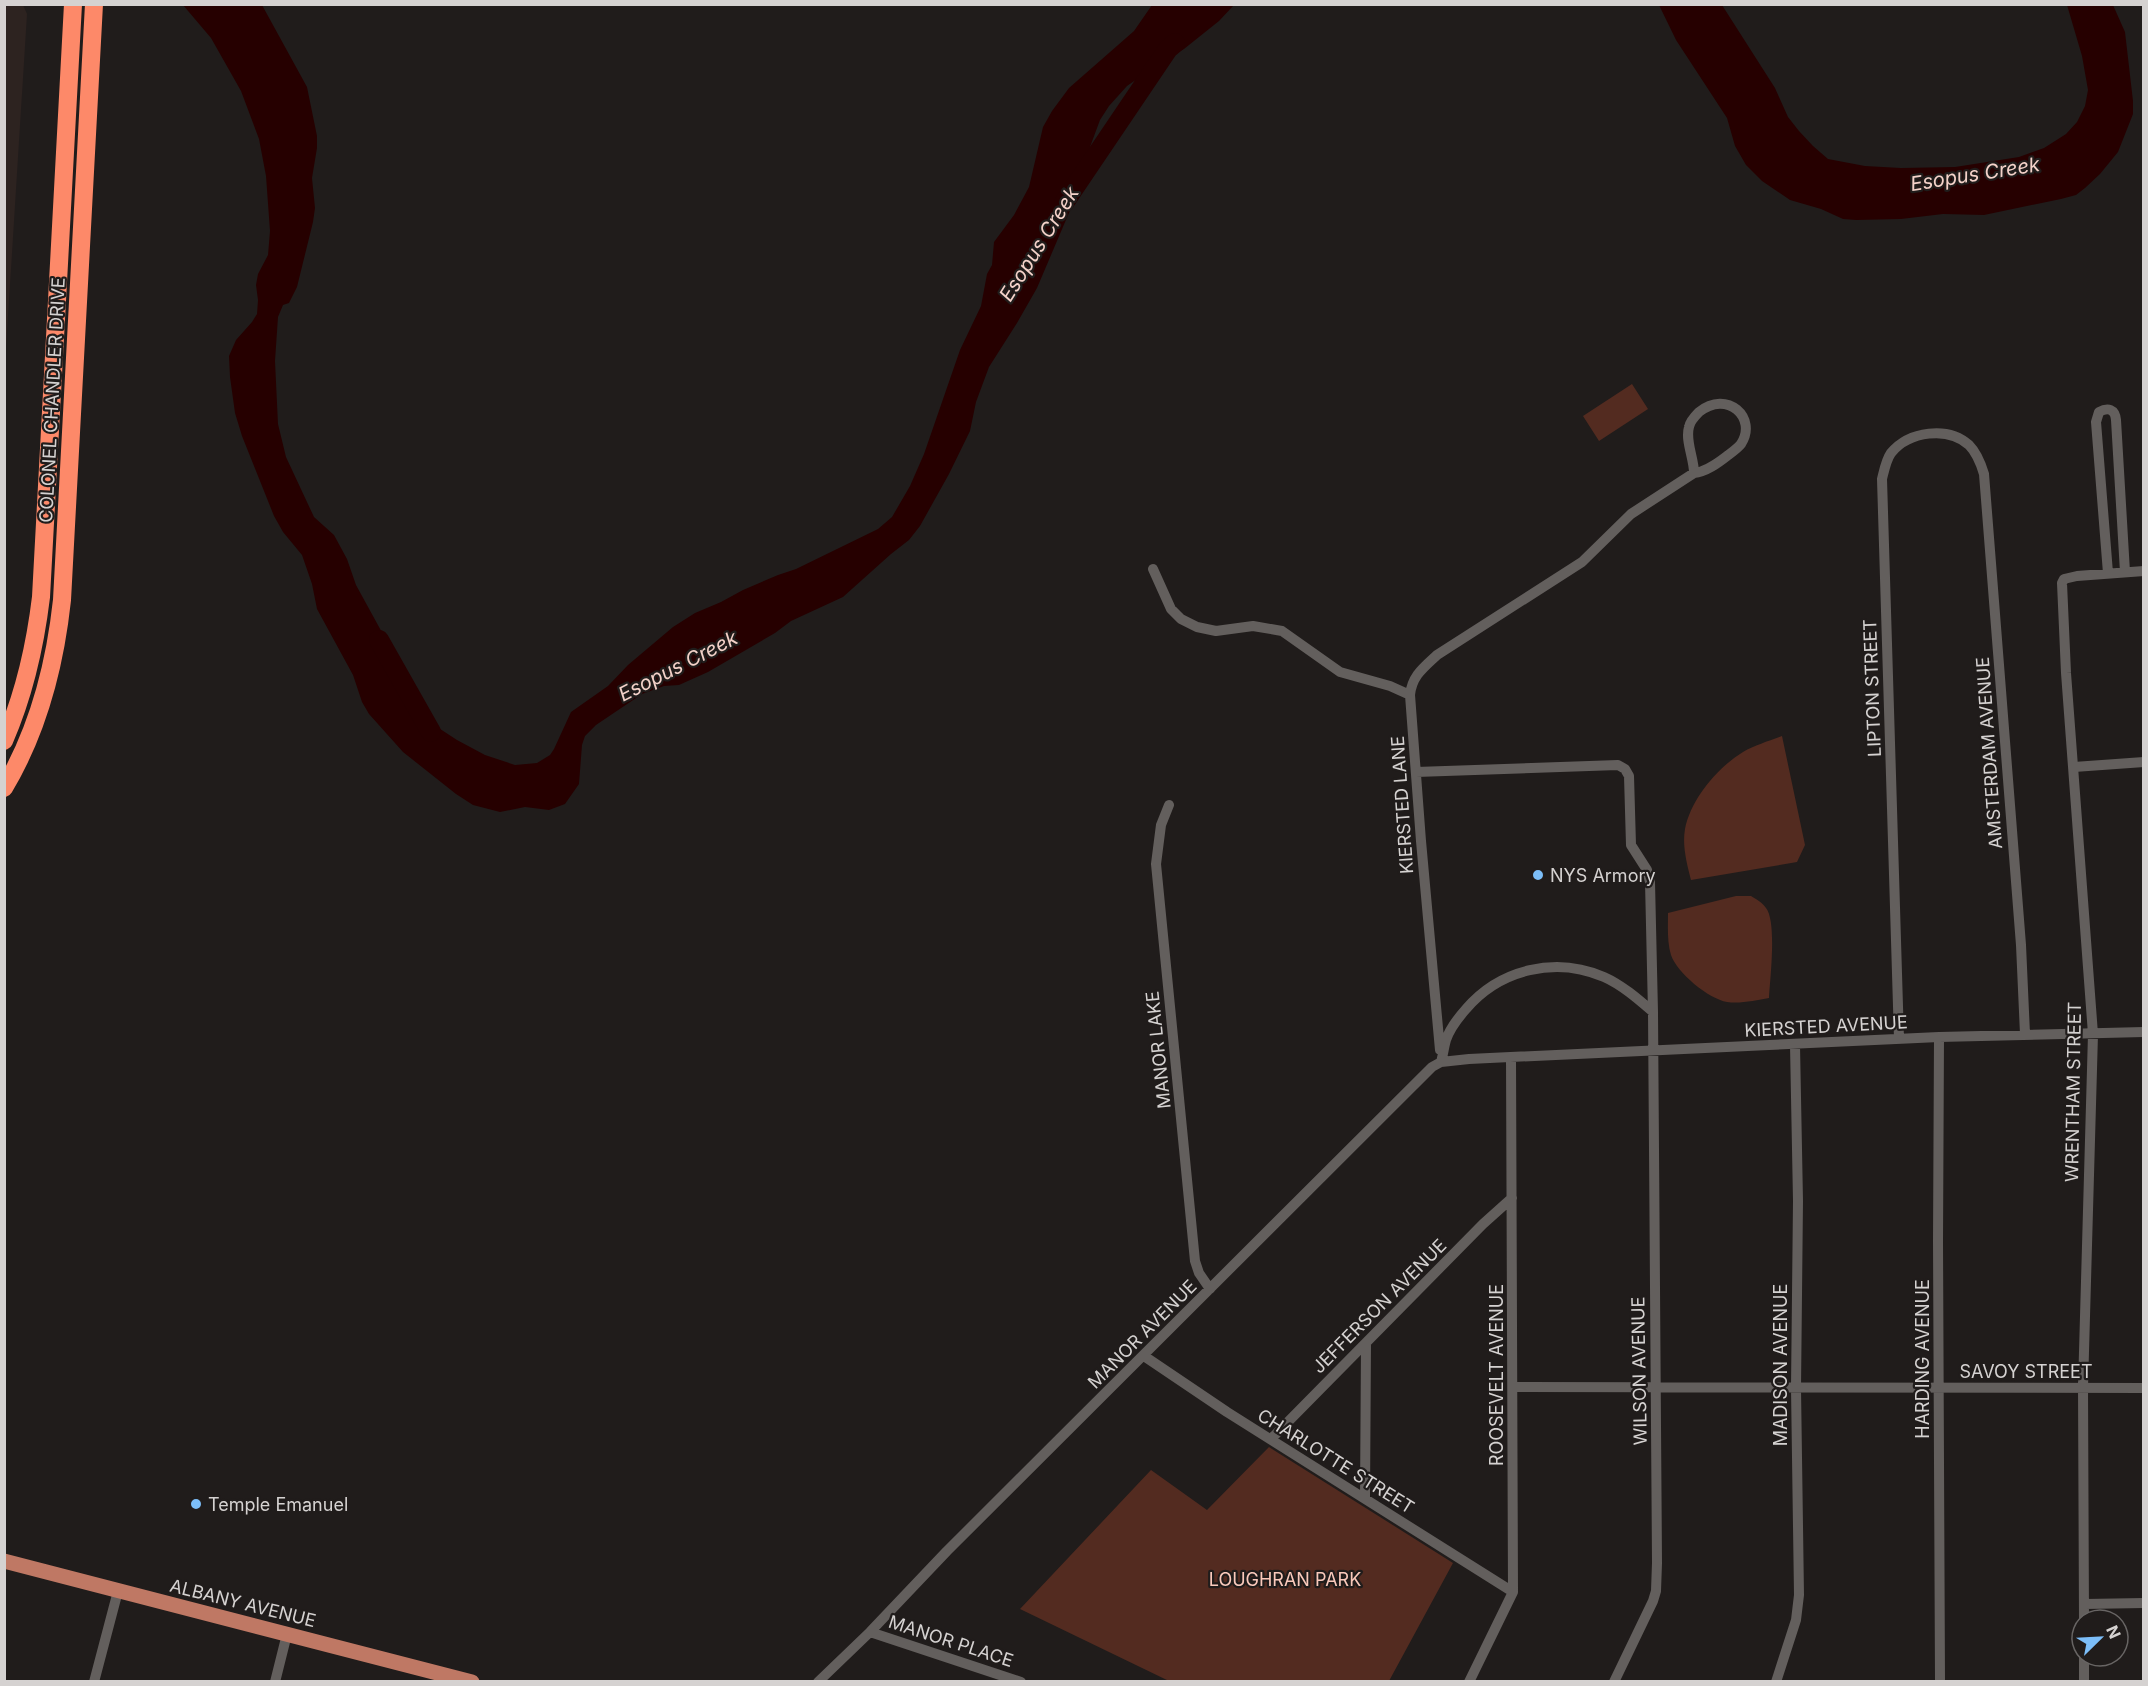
<svg xmlns="http://www.w3.org/2000/svg" width="2148" height="1686" font-family="Inter,sans-serif">
<style>
.built{fill:#2d2320}
.green{fill:#532b20}
.water{fill:#260000}
.lines{fill:none;stroke-linecap:round;stroke-linejoin:round}
.river{stroke:#260000;stroke-width:20}
.street{stroke:#635f5d;stroke-width:10}
.primary{stroke:#bf7864;stroke-width:15}
.highway{stroke:#fd8969;stroke-width:18}
.poi-dot{fill:#7cbef9;stroke:#201c1b;stroke-width:2}
.labels{text-anchor:middle;dominant-baseline:central;stroke-width:4.5;stroke-linejoin:round;paint-order:stroke}
.street-label{font-size:18px;fill:#d5d2d1;stroke:#201c1b}
.poi-label{font-size:18px;fill:#d5d2d1;stroke:#201c1b;text-anchor:start}
.park-label{font-size:18px;fill:#fac9bb;stroke:#201c1b}
.water-label{font-size:20px;font-style:italic;fill:#f4d2c9;stroke:#201c1b}
</style>
<rect width="100%" height="100%" fill="#201c1b"/>
<path class="built" d="M5,4L23,5L27,14L5,364Z"/>
<path class="green" d="M1632,384L1648,409L1599,441L1583,416Z
M1782,736L1805,845L1797,862L1691,880C1687,864 1682,846 1685,829C1691,799 1717,768 1743,752C1755,745 1769,741 1782,736Z
M1736,896H1751C1756,899 1763,903 1766,908C1777,922 1770,979 1769,998C1756,1000 1741,1004 1727,1002C1709,999 1677,973 1671,955C1667,942 1668,927 1668,913Z
M1269,1447L1453,1563L1389,1681H1169L1020,1609L1151,1470L1207,1510Z"/>
<path class="water" d="M183,5H262L307,87L317,136V148L312,178L315,208L313,222L297,287L289,303L283,305L278,317L275,361L278,424L286,457L314,517L334,535L347,559L356,585L390,647L393,669L402,690L412,704L431,723L457,740L485,755L515,765L537,763L550,755L554,749L571,712L608,686L628,665L673,627L695,613L721,602L743,590L778,575L796,569L878,529L892,517L910,486L924,454L960,350L981,306L987,274L992,265L994,242L1014,215L1029,187L1043,127L1052,111L1069,88L1134,31L1152,5H1234L1219,21L1184,49L1157,65L1127,86L1109,106L1100,120L1080,174L1074,201L1037,288L1017,323L989,367L976,402L970,431L949,474L920,526L909,540L891,554L843,597L791,621L775,633L708,672L679,685L664,686L642,694L596,725L585,736L582,745L579,784L565,804L549,810L525,807L500,812L473,805L456,794L403,752L369,714L362,702L353,675L317,609L312,584L302,555L283,532L274,516L242,436L235,413L230,377L229,356L236,340L252,322L257,314L258,300L256,285L258,274L268,255L270,231L266,176L259,139L241,91L211,38Z
M1659,5H1722L1775,88L1788,117L1799,131L1813,146L1828,159L1865,166L1901,168L1955,167L2019,157L2044,148L2066,134L2077,122L2085,106L2088,90L2082,56L2067,5H2113L2125,32L2133,101V114L2118,152L2100,174L2085,188L2076,195L2061,199L1984,215L1943,214L1901,219L1856,220L1843,219L1821,209L1790,200L1762,181L1746,165L1735,146L1727,118L1676,40Z"/>
<g class="lines">
<path class="river" d="M1064,203L1168,49L1175,43
M379,640L431,732"/>
<path class="street" d="M1153,569L1171,609L1181,619L1197,627L1216,631L1253,626L1282,631L1340,672L1390,686L1410,695
M2108,573L2096,422L2099,412C2108,407 2115,409 2116,420L2125,572
M2074,767L2144,762
M1416,772L1618,765L1625,769L1629,776L1631,845L1647,870L1650,882L1653,1012
M1169,805L1161,825L1156,864L1195,1261L1199,1273L1210,1289
M1939,1037L1938,1241L1940,1682
M1899,1039L1882,479C1884,471 1886,460 1891,453C1909,431 1948,426 1969,445C1977,453 1981,464 1984,474L2021,945L2025,1034
M1440,1050L1421,841L1410,695C1412,676 1423,668 1437,655L1582,562L1631,514L1694,473C1694,458 1685,441 1689,427C1690,421 1695,416 1699,412C1727,389 1758,418 1741,444C1738,448 1731,453 1727,456C1718,463 1706,472 1694,473
M1441,1062C1443,1055 1444,1047 1446,1040C1450,1028 1458,1018 1466,1009C1500,969 1556,956 1604,977C1622,985 1638,999 1653,1012L1657,1563L1656,1591L1653,1601L1614,1682
M1144,1356L1227,1412L1513,1592
M1513,1387L2144,1388
M1271,1439L1483,1224L1512,1198
M1365,1497L1366,1343
M2085,1604L2144,1603
M2084,1620L2083,1387L2093,1034L2066,673L2062,583L2064,579L2077,576L2144,571
M870,1632L1021,1682
M94,1682L118,1591
M275,1682L287,1634
M818,1682L870,1632L947,1551L1432,1067L1441,1062L1469,1059L1939,1037L2144,1032
M1469,1682L1513,1592L1511,1058
M1776,1682L1796,1620L1799,1595L1796,1388L1798,1201L1795,1045
M2084,1682V1656"/>
<path class="primary" d="M4,1561L472,1682"/>
<path class="highway" d="M4,741C24,695 35,647 41,597L73,4
M4,788C38,731 55,665 62,600L94,4"/>
</g>
<g class="poi-dot">
<circle cx="1538" cy="875" r="6"/>
<circle cx="196" cy="1504" r="6"/>
</g>
<g class="labels">
<g class="street-label">
<text transform="translate(52 400) rotate(-87)">COLONEL CHANDLER DRIVE</text>
<text transform="translate(1872 688) rotate(-92)">LIPTON STREET</text>
<text transform="translate(1989 753) rotate(-94)">AMSTERDAM AVENUE</text>
<text transform="translate(1402 805) rotate(-94)">KIERSTED LANE</text>
<text transform="translate(1826 1026) rotate(-3)">KIERSTED AVENUE</text>
<text transform="translate(1158 1050) rotate(-96)">MANOR LAKE</text>
<text transform="translate(2073 1092) rotate(-89)">WRENTHAM STREET</text>
<text transform="translate(1379 1306) rotate(-45)">JEFFERSON AVENUE</text>
<text transform="translate(1142 1334) rotate(-45)">MANOR AVENUE</text>
<text transform="translate(1922 1359) rotate(-90)">HARDING AVENUE</text>
<text transform="translate(1780 1365) rotate(-90)">MADISON AVENUE</text>
<text transform="translate(1639 1371) rotate(-91)">WILSON AVENUE</text>
<text x="2026" y="1371">SAVOY STREET</text>
<text transform="translate(1496 1375) rotate(-90)">ROOSEVELT AVENUE</text>
<text transform="translate(1336 1461) rotate(32)">CHARLOTTE STREET</text>
<text transform="translate(243 1603) rotate(14)">ALBANY AVENUE</text>
<text transform="translate(951 1641) rotate(18)">MANOR PLACE</text>
</g>
<g class="poi-label">
<text x="1550" y="875">NYS Armory</text>
<text x="208" y="1504">Temple Emanuel</text>
</g>
<g class="park-label">
<text x="1285" y="1579">LOUGHRAN PARK</text>
</g>
<g class="water-label">
<text transform="translate(1975 174) rotate(-9)">Esopus Creek</text>
<text transform="translate(1039 244) rotate(-58)">Esopus Creek</text>
<text transform="translate(678 666) rotate(-27)">Esopus Creek</text>
</g>
</g>
<rect width="2148" height="1686" fill="none" stroke="#d5d2d1" stroke-width="12"/>
<g transform="translate(2100 1638) rotate(66)"><circle r="28" fill="#201c1b" stroke="#686564" stroke-width="1.5"/>
<path d="M0-4.5L10 22L0 15L-10 22Z" fill="#7cbef9"/>
<text y="-9" font-size="16" font-weight="bold" text-anchor="middle" fill="#d5d2d1">N</text>
</g>
</svg>
